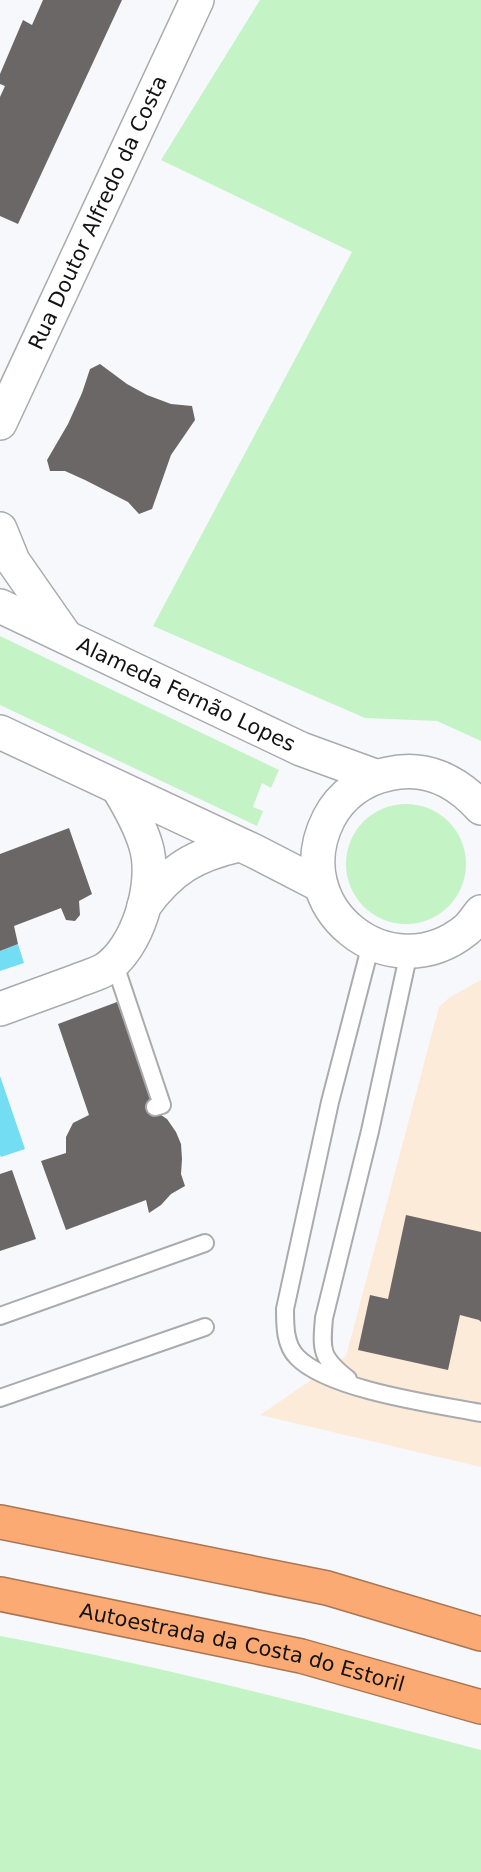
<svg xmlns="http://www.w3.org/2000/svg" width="481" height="1872" font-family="'DejaVu Sans',sans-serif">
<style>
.industrial{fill:#fdebda}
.green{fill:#c4f4c6}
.water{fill:#73ddf4}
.building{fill:#6b6766}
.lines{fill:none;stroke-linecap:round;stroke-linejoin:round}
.service-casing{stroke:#aaabae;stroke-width:20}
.minor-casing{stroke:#aaabae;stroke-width:36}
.tertiary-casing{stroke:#aaabae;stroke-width:36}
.motorway-casing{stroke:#aa7552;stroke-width:36}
.service{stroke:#fff;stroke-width:16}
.minor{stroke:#fff;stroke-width:33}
.tertiary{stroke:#fff;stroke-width:33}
.motorway{stroke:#fbaa73;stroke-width:33}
.labels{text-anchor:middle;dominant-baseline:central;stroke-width:5;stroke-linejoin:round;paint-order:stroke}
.street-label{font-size:21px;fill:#131315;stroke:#fff}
</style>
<rect width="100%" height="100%" fill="#f7f8fc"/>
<path class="industrial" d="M481,980V1467L260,1415L346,1356L439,1007L450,997Z"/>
<path class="green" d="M260,0H481V741L437,721L365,718L153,626L352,252L161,160Z
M0,636L279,770L271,788L262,783L253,807L263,811L257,826L0,705Z
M346 864a60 60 0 1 1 120 0a60 60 0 1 1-120 0Z
M0,1636C162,1666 322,1708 481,1750V1872H0Z"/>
<path class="water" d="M18,944L24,963L0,971V951Z
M0,1076L25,1149L1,1157L0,1155Z"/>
<path class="building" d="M43,0H122L18,224L0,216V97L5,86L0,84V74L23,20L32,25Z
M100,364L127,384L147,395L171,404L192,406L195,420L171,455L152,509L139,514L128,502L85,480L65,471H50L47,460L68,424L82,393L90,369Z
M69,828L92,894L79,901L80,915L75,921L66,920L61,908L14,926L18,944L0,951V854Z
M117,1002L158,1113L167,1119L176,1132L181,1144L182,1159L181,1174L185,1186L171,1194L161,1205L149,1213L146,1200L66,1230L41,1161L66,1153V1137L73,1123L89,1115L58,1024Z
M12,1170L36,1239L0,1251V1174Z
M406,1215L481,1232V1322L479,1320L460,1315L448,1370L358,1350L370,1295L388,1299Z"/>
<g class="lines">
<defs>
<path id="service" d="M371,944L330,1102L285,1309C285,1326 285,1345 297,1357C329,1390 434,1404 481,1413
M114,962L162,1105L155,1107
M0,1316L205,1243
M348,1379C321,1358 321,1351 324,1318L370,1131L409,952
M0,1398L205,1327"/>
<g id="minor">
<path id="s1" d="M0,423L197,0"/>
<path d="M0,529L13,561L66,637"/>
<path d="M144,906C171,869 195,855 239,845"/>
<path d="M0,1009C25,1000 49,991 74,982C83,978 95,975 104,970C138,949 157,883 146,846C140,825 129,806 118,788"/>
</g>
<g id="tertiary">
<path id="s2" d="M0,606L301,749L375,776"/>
<path d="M0,732L254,851L320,885"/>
<path d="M481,808C457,781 425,765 388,774C363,779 341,795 329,818C283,907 389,992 466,930C472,925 476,918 481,912"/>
</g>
<g id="motorway">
<path d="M0,1522L327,1588L481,1634"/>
<path id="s3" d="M0,1594L301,1656L481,1707"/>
</g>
</defs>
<use href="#service" class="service-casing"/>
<use href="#minor" class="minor-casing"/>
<use href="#tertiary" class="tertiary-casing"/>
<use href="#motorway" class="motorway-casing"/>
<use href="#service" class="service"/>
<use href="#minor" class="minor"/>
<use href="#tertiary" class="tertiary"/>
<use href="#motorway" class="motorway"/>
</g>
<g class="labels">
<g class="street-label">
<text stroke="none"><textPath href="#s1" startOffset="232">Rua Doutor Alfredo da Costa</textPath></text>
<text stroke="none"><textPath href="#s2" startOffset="206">Alameda Fernão Lopes</textPath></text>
<text stroke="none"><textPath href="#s3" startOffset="248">Autoestrada da Costa do Estoril</textPath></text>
</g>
</g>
</svg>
